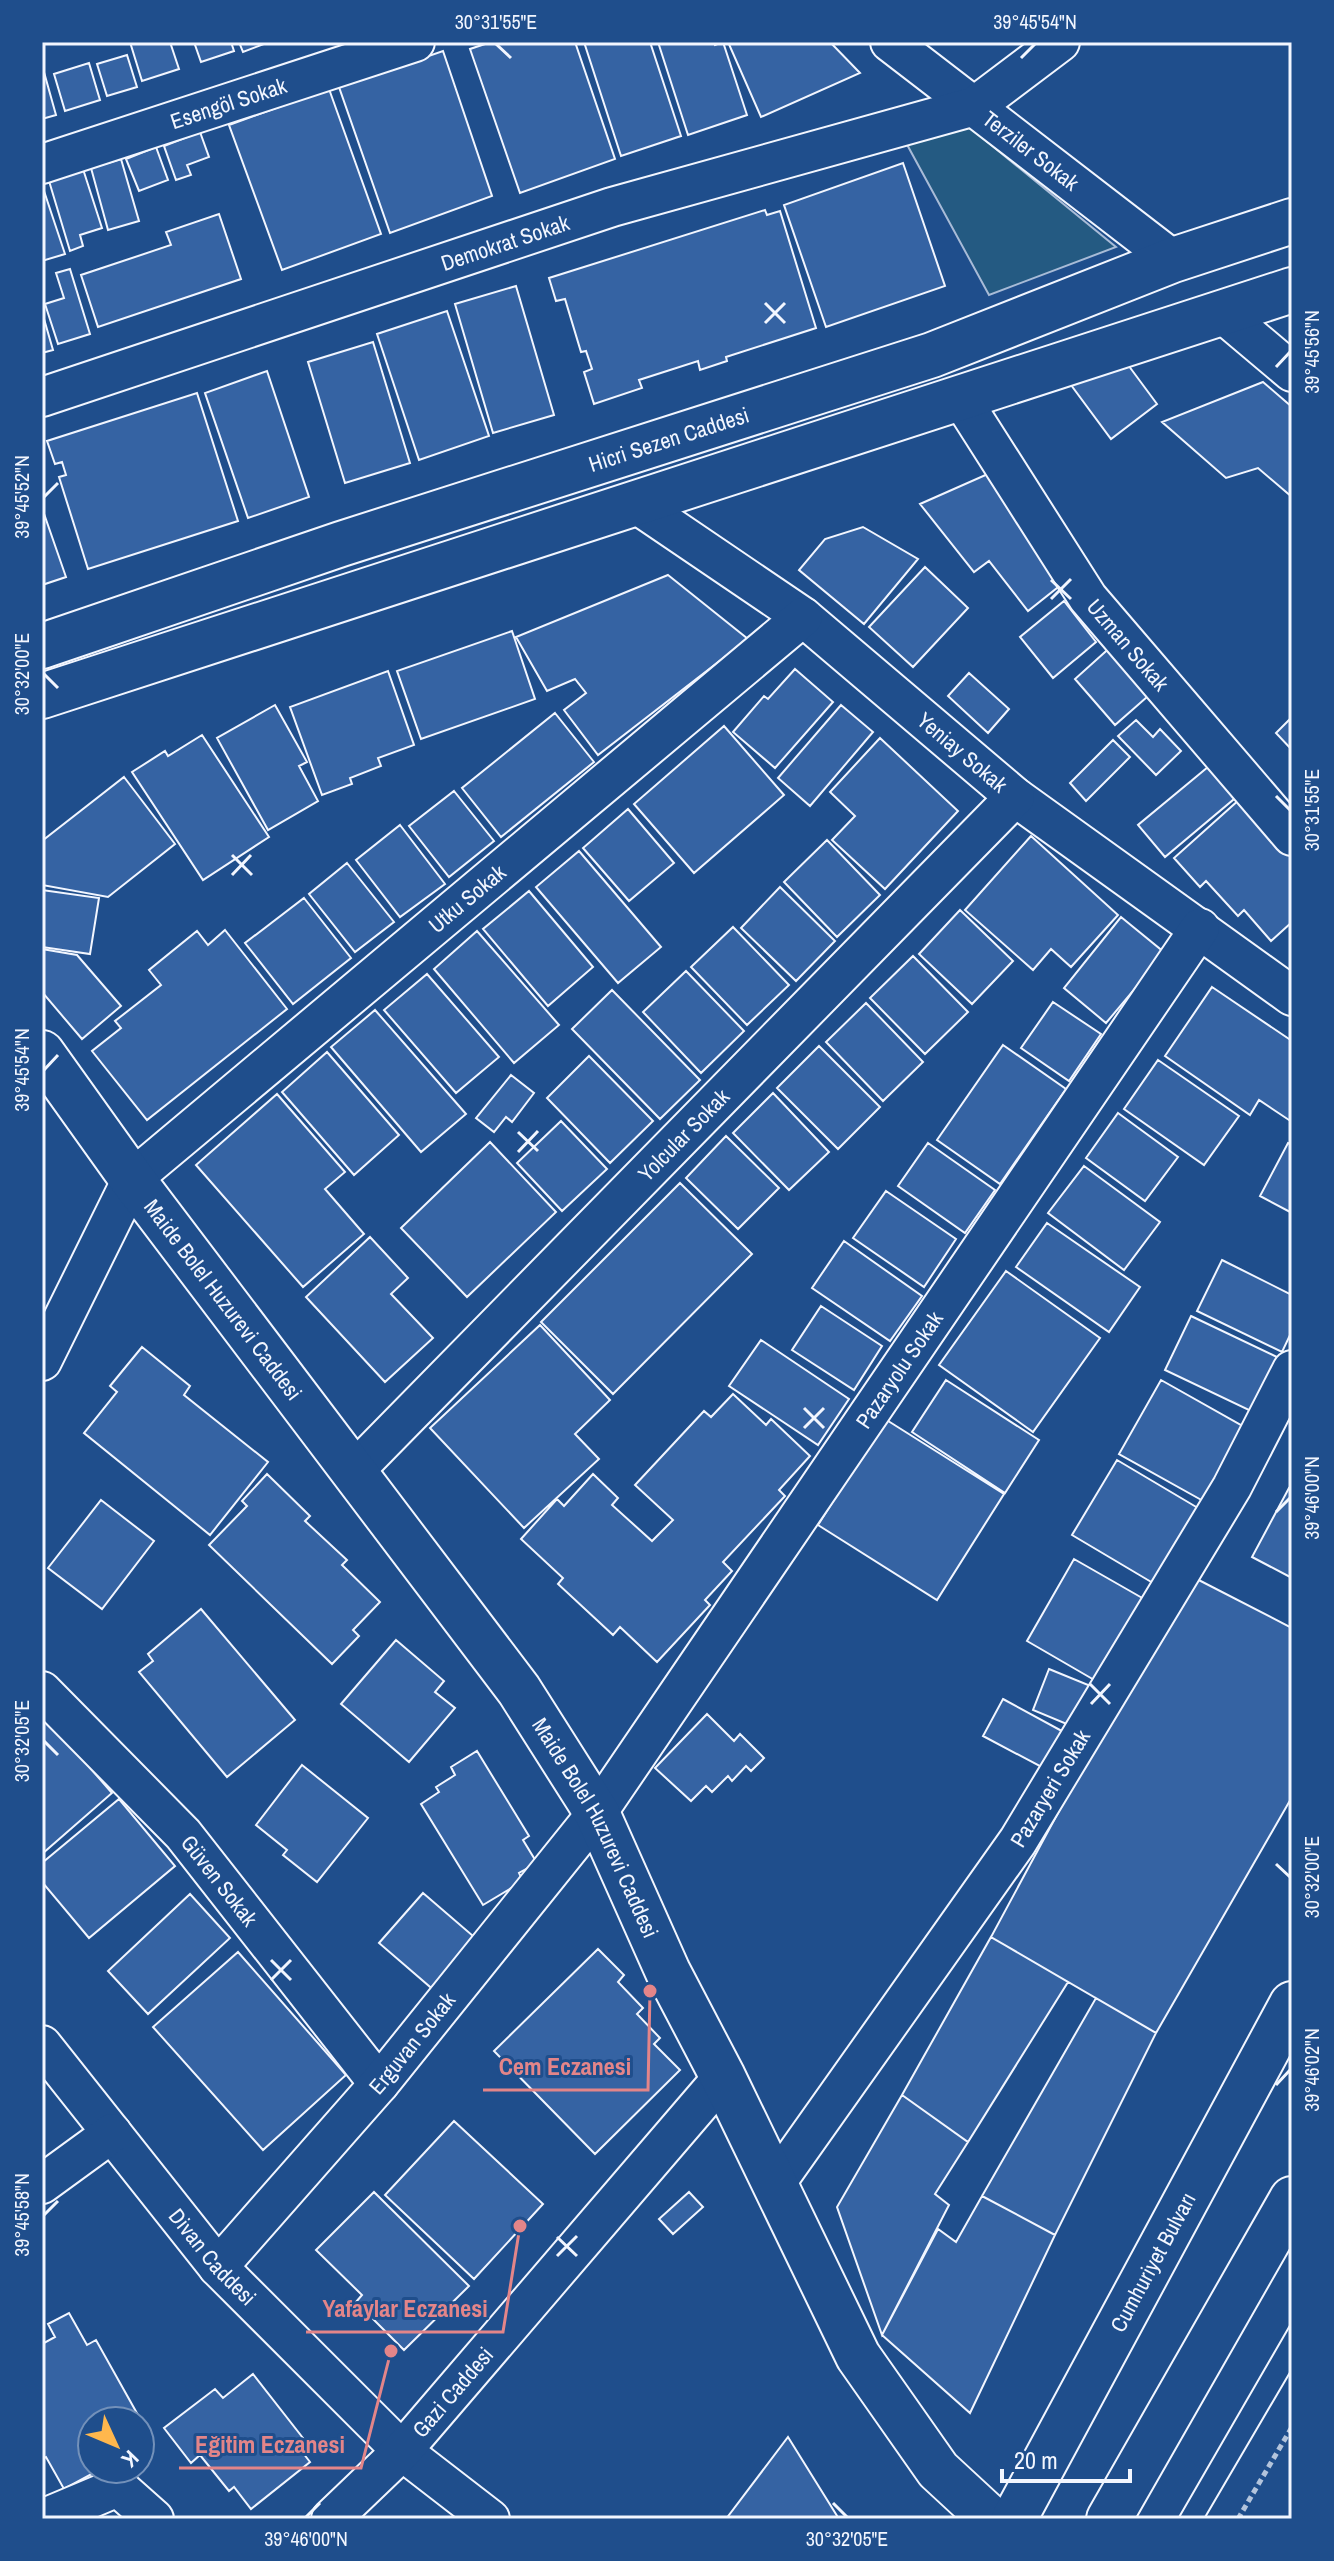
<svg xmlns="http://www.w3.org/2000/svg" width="1334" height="2561" font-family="'Archivo Narrow',sans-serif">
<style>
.green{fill:#245a82;stroke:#a8bbd7;stroke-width:2}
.building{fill:#3563a3;stroke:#f2f6ff;stroke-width:2}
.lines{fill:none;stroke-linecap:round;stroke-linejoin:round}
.minor-casing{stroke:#f2f6ff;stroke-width:42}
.secondary-casing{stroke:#f2f6ff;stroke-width:48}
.primary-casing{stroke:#f2f6ff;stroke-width:48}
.path{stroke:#b3c4dc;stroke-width:5;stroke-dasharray:6 4;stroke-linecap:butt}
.minor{stroke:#1f4e8c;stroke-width:38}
.secondary{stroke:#1f4e8c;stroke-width:44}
.primary{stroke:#1f4e8c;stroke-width:44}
.tram{stroke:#f2f6ff;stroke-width:2}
.ticks{fill:none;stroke:#f2f6ff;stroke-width:3}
.labels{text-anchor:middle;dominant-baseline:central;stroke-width:6;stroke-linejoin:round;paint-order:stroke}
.street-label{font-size:22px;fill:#f2f6ff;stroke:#1f4e8c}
.leader{fill:none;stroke:#e38589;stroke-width:3}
.callout-dot{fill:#e38589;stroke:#1f4e8c;stroke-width:3}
.callout-label{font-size:24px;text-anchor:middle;font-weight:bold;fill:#e38589;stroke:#1f4e8c;stroke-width:6;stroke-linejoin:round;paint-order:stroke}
.neatline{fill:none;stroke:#f2f6ff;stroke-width:3}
.ticks-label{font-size:20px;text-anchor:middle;fill:#f2f6ff}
</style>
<rect width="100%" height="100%" fill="#1f4e8c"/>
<path class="green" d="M963,122L1116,247L989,295L904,139Z"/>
<path class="building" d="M130,42H170L179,69L142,81Z
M194,42H231L234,51L201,62Z
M239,42H269L243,52Z
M491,42H575L615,159L520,193L470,49Z
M584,42H650L681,136L621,156Z
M658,42H714L715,45L723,42L747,115L688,135Z
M728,42H830L860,73L761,117Z
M443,51L492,196L390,233L339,87Z
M127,55L137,87L107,96L97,64Z
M89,63L100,100L65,111L54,74Z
M42,65L56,115L42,119Z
M329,89L381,234L282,270L229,125Z
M200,132L209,157L187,165L191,175L176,180L164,146Z
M156,147L168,180L139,191L126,159Z
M121,159L139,221L108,230L91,168Z
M903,163L945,286L826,327L784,205Z
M83,169L102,228L80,235L83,246L70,251L49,181Z
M42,185L65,254L42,261Z
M765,210L767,215L780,211L816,328L726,357L727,361L700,370L698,361L639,380L642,388L594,404L584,372L592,369L586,351L581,352L565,299L556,301L549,278Z
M219,214L241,279L98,327L81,275L171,245L166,232Z
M70,269L90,334L58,344L45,304L64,298L56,273Z
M516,286L554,415L493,433L455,304Z
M447,311L489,436L419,460L377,334Z
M42,312L53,350L42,353Z
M373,342L410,463L345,483L308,362Z
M1117,350L1157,404L1111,439L1071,385Z
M267,371L309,497L248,518L205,393Z
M1263,382L1292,407V497L1258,468L1226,478L1162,422Z
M197,393L238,521L88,569L59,477L66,475L62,462L55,464L47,441Z
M990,473L1072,576L1028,611L989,561L974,572L920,504Z
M42,508L66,577L42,585Z
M863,527L918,559L864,624L799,570L825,539Z
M925,567L968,608L913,667L869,627Z
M668,575L748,639L598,755L564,710L586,693L575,679L547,691L516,637Z
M1064,601L1096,642L1053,678L1020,637Z
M512,631L535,699L421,739L397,671Z
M1114,644L1155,690L1115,725L1075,679Z
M795,669L833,702L775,768L733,732L764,696L768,699Z
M388,671L414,745L378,758L381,766L350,778L352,784L322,795L290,707Z
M969,673L1009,709L988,733L948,696Z
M275,705L307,762L299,766L318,801L268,830L217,738Z
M841,705L873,732L810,806L778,778Z
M555,713L594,762L501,837L462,788Z
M1292,717V750L1276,733Z
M1136,720L1153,737L1160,729L1181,751L1156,775L1118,736Z
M724,726L784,795L694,873L634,804Z
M202,735L269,837L203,880L132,772L165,751L168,756Z
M880,738L958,811L885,889L832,840L855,816L830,792Z
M1113,740L1130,757L1086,801L1070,783Z
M1214,762L1240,794L1165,857L1138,825Z
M124,777L175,844L108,897L42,885V841Z
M454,791L494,841L449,877L409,826Z
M1240,799L1292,856V922L1271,941L1244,910L1238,916L1206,881L1200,887L1174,858Z
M628,809L674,863L629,901L583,848Z
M400,825L445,884L400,917L356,860Z
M1031,836L1118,915L1071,967L1051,949L1033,970L965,910Z
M827,840L880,895L837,937L784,882Z
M579,851L661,947L618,983L536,887Z
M347,863L394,922L355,952L309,894Z
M780,887L835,941L796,981L741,928Z
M42,890L99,898L90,954L42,947Z
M529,891L593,967L548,1006L483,929Z
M304,898L351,958L293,1004L245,943Z
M960,910L1013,961L972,1004L919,954Z
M1121,917L1165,953L1106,1023L1064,988Z
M733,927L789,985L747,1025L691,967Z
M225,930L287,1009L147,1120L92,1051L121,1028L115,1021L161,985L149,970L197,931L208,945Z
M477,931L559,1025L514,1063L434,969Z
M42,949L77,955L121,1006L82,1039L42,992Z
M913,956L968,1012L925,1054L870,998Z
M686,971L744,1031L701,1073L643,1012Z
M427,974L499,1057L456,1093L384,1010Z
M1212,987L1292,1041V1122L1259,1100L1250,1115L1165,1056Z
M612,990L700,1080L660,1119L572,1029Z
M1053,1002L1101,1034L1069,1081L1021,1048Z
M866,1003L923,1062L883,1101L826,1042Z
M375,1010L466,1114L421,1152L331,1047Z
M1003,1045L1066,1089L1000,1184L937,1140Z
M819,1046L880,1107L838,1149L777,1088Z
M327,1052L399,1135L354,1175L282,1092Z
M589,1056L653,1121L610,1163L547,1098Z
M1158,1060L1239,1116L1204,1165L1124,1109Z
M511,1075L534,1093L512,1122L506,1117L494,1132L476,1118Z
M773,1093L829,1152L789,1190L733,1133Z
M277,1094L345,1172L325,1189L364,1234L303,1287L196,1165Z
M1118,1113L1178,1157L1145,1201L1086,1158Z
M561,1121L607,1169L562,1211L517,1163Z
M726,1136L779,1188L738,1229L686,1178Z
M490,1142L556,1212L467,1297L401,1228Z
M928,1143L995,1190L965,1233L898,1186Z
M1288,1143L1292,1145V1213L1260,1196Z
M1084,1166L1160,1222L1124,1270L1048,1213Z
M680,1183L752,1254L613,1394L541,1322Z
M886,1191L956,1239L924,1287L853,1238Z
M1047,1223L1140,1287L1109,1332L1016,1267Z
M370,1237L408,1278L391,1294L433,1338L385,1382L306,1297Z
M844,1241L922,1296L890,1341L812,1288Z
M1222,1260L1292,1295V1331L1282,1352L1197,1311Z
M1006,1271L1100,1338L1033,1432L939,1365Z
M821,1306L882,1346L854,1390L792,1350Z
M1191,1316L1279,1358L1253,1412L1165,1370Z
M540,1325L610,1400L575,1434L599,1459L524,1528L430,1428Z
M761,1340L849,1399L818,1445L729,1386Z
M142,1347L190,1386L184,1395L268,1462L210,1535L84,1433L117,1392L110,1386Z
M946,1380L1039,1440L1005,1493L912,1432Z
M1161,1380L1246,1428L1205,1502L1119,1454Z
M733,1394L766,1425L771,1419L810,1456L779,1490L785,1496L723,1562L732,1571L705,1600L710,1605L657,1662L620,1627L613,1635L558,1584L563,1578L521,1539L557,1499L564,1506L593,1474L618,1498L612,1505L652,1541L673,1520L635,1485L704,1411L711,1417Z
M885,1419L1004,1494L937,1600L818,1525Z
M1117,1460L1203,1511L1158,1586L1072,1535Z
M267,1474L310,1516L305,1521L347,1560L342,1565L380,1602L353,1630L359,1636L332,1664L209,1545L247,1506L242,1501Z
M1289,1488L1292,1489V1578L1252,1557Z
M101,1500L154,1541L102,1609L48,1568Z
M1074,1559L1144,1599L1096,1681L1027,1641Z
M1187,1574L1292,1628V1797L1156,2033L991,1937Z
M201,1609L295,1720L227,1777L139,1672L153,1661L148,1654Z
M396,1640L444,1681L435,1692L455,1708L409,1762L341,1704Z
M1049,1669L1098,1689L1081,1730L1033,1710Z
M1003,1699L1071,1736L1051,1772L983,1736Z
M42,1713L112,1793L42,1854Z
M707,1714L734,1741L740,1734L764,1758L751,1771L746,1766L732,1781L728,1776L712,1792L706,1786L691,1801L655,1768Z
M477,1751L529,1836L523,1840L537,1863L519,1873L523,1881L483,1905L421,1804L439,1792L436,1787L455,1775L451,1767Z
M302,1765L368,1818L317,1882L283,1855L287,1850L256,1825Z
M119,1799L175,1866L89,1938L42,1882V1863Z
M423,1893L480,1942L436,1992L379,1943Z
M190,1894L230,1938L148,2014L108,1971Z
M991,1937L1068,1982L968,2142L902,2095Z
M598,1949L624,1975L618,1982L643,2008L637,2014L660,2038L654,2044L680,2070L595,2154L494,2051Z
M238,1952L346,2075L263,2150L153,2027Z
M1096,1998L1156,2033L1055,2235L982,2196Z
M902,2095L968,2142L935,2194L949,2205L882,2335L837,2207Z
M454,2121L543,2204L474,2279L385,2195Z
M374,2192L469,2286L404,2350L356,2302L362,2295L316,2250Z
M689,2192L703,2207L673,2234L659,2219Z
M982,2196L1055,2235L970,2413L882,2335L938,2229L956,2242Z
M69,2313L87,2345L96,2340L143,2424L140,2426V2421H92V2469H101L64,2489L46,2457L42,2459V2344L55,2337L48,2324Z
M253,2374L310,2447L303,2453L310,2462L251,2509L234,2487L229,2491L200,2455L191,2463L164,2428L215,2389L223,2398Z
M788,2437L839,2519H726Z"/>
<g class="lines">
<defs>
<g id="minor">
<path id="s1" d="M890,42L1173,260"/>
<path id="s2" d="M42,164L415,42"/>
<path d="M1222,313L1292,372"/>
<path id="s3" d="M42,397L612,207L975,106L1060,42"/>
<path id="s4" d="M960,397L1088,598L1292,836"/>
<path id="s5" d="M635,503L803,617L1015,797L1292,996"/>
<path id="s6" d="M42,1361L132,1179L803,617"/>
<path id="s7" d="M353,1472L1015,797"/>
<path id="s8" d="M42,1691L183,1834L379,2084"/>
<path id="s9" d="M42,2045L218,2267L402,2451L490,2519"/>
<path d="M42,2184L112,2133"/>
<path id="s10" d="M775,2184L1018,1841L1232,1487L1292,1370"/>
<path id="s11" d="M218,2267L379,2084L597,1813L1200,928"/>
<path d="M42,2519L118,2487L154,2519"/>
<path id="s12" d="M331,2519L402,2451L723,2077"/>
</g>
<g id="secondary">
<path id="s13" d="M42,1053L132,1179L519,1690L597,1813L668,1972L723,2077L858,2356L938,2470L991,2519"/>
</g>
<g id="primary">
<path id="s14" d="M42,646L341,544L932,355L1173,260L1292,221"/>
<path d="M42,696L1292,290"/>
<path id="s15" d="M1014,2519L1292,2004"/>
<path d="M1109,2519L1292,2199"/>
</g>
</defs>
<use href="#minor" class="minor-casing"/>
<use href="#secondary" class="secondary-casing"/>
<use href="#primary" class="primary-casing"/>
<path class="path" d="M1238,2519L1292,2427"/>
<use href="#minor" class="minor"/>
<use href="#secondary" class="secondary"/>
<use href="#primary" class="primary"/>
<path class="tram" d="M1178,2519L1292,2322
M1204,2519L1292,2369"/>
</g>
<path class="ticks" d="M496,44L511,58M1021,58L1035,44M765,303L785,323M765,323L785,303M1276,367L1290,352M44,497L58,483M1051,580L1071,599M1051,599L1071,579M44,674L58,688M1276,796L1290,810M232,855L252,875M232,875L251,855M44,1070L58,1055M518,1132L538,1151M518,1152L538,1131M804,1408L824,1428M804,1428L824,1408M1276,1512L1290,1498M1090,1684L1110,1704M1091,1704L1110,1684M44,1741L58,1755M1276,1864L1290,1877M271,1960L291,1980M271,1980L291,1960M1276,2085L1290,2070M44,2215L58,2201M557,2237L577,2256M557,2256L577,2236M833,2503L847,2517M306,2517L320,2503"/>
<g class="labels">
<g class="street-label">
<text stroke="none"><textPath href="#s2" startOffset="196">Esengöl Sokak</textPath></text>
<text stroke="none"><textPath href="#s1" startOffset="178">Terziler Sokak</textPath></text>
<text stroke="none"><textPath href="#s3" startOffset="488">Demokrat Sokak</textPath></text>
<text stroke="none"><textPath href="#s14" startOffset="660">Hicri Sezen Caddesi</textPath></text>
<text stroke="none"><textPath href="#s4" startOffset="300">Uzman Sokak</textPath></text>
<text stroke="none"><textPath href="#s5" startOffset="412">Yeniay Sokak</textPath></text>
<text stroke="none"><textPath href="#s6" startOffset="640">Utku Sokak</textPath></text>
<text stroke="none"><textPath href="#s7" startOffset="472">Yolcular Sokak</textPath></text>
<text stroke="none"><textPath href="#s13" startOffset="306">Maide Bolel Huzurevi Caddesi</textPath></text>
<text stroke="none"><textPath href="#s11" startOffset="1128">Pazaryolu Sokak</textPath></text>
<text stroke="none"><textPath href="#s10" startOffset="482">Pazaryeri Sokak</textPath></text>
<text stroke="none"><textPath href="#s13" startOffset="954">Maide Bolel Huzurevi Caddesi</textPath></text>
<text stroke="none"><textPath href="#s8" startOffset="260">Güven Sokak</textPath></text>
<text stroke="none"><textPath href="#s11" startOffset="296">Erguvan Sokak</textPath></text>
<text stroke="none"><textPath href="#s9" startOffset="272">Divan Caddesi</textPath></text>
<text stroke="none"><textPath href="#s15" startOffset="292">Cumhuriyet Bulvarı</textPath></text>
<text stroke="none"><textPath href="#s12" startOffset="176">Gazi Caddesi</textPath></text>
</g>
</g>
<path class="leader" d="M650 1991L648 2090H483M520 2226L503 2332H306M391 2351L361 2468H179"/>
<g class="callout-dot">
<circle cx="650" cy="1991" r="8"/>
<circle cx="520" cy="2226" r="8"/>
<circle cx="391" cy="2351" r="8"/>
</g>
<g class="callout-label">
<text x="565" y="2075">Cem Eczanesi</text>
<text x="405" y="2317">Yafaylar Eczanesi</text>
<text x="270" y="2453">Eğitim Eczanesi</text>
</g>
<rect width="1334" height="2561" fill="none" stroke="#1f4e8c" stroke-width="88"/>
<g transform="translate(116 2445) rotate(134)"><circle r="38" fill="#1f4e8c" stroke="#7391ba" stroke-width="2"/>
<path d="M0-6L14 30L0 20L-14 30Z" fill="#ffb74d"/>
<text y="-12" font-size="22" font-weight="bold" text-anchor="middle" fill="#f2f6ff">K</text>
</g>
<path d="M1002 2469v12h128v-12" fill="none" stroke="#f2f6ff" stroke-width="4"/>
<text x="1014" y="2469" font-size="24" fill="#f2f6ff" stroke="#1f4e8c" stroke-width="6" paint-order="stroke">20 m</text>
<rect x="44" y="44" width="1246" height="2473" class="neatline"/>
<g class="ticks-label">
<text x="496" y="29">30°31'55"E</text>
<text x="1035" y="29">39°45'54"N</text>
<text transform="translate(1312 352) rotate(-90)" y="7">39°45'56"N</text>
<text transform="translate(22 497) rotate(-90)" y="7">39°45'52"N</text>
<text transform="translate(22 674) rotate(-90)" y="7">30°32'00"E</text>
<text transform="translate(1312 810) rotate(-90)" y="7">30°31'55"E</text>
<text transform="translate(22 1070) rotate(-90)" y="7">39°45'54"N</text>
<text transform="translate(1312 1498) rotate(-90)" y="7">39°46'00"N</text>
<text transform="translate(22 1741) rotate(-90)" y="7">30°32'05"E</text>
<text transform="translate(1312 1877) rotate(-90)" y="7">30°32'00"E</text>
<text transform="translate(1312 2070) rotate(-90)" y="7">39°46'02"N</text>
<text transform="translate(22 2215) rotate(-90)" y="7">39°45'58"N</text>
<text x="306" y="2546">39°46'00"N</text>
<text x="847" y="2546">30°32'05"E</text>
</g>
</svg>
